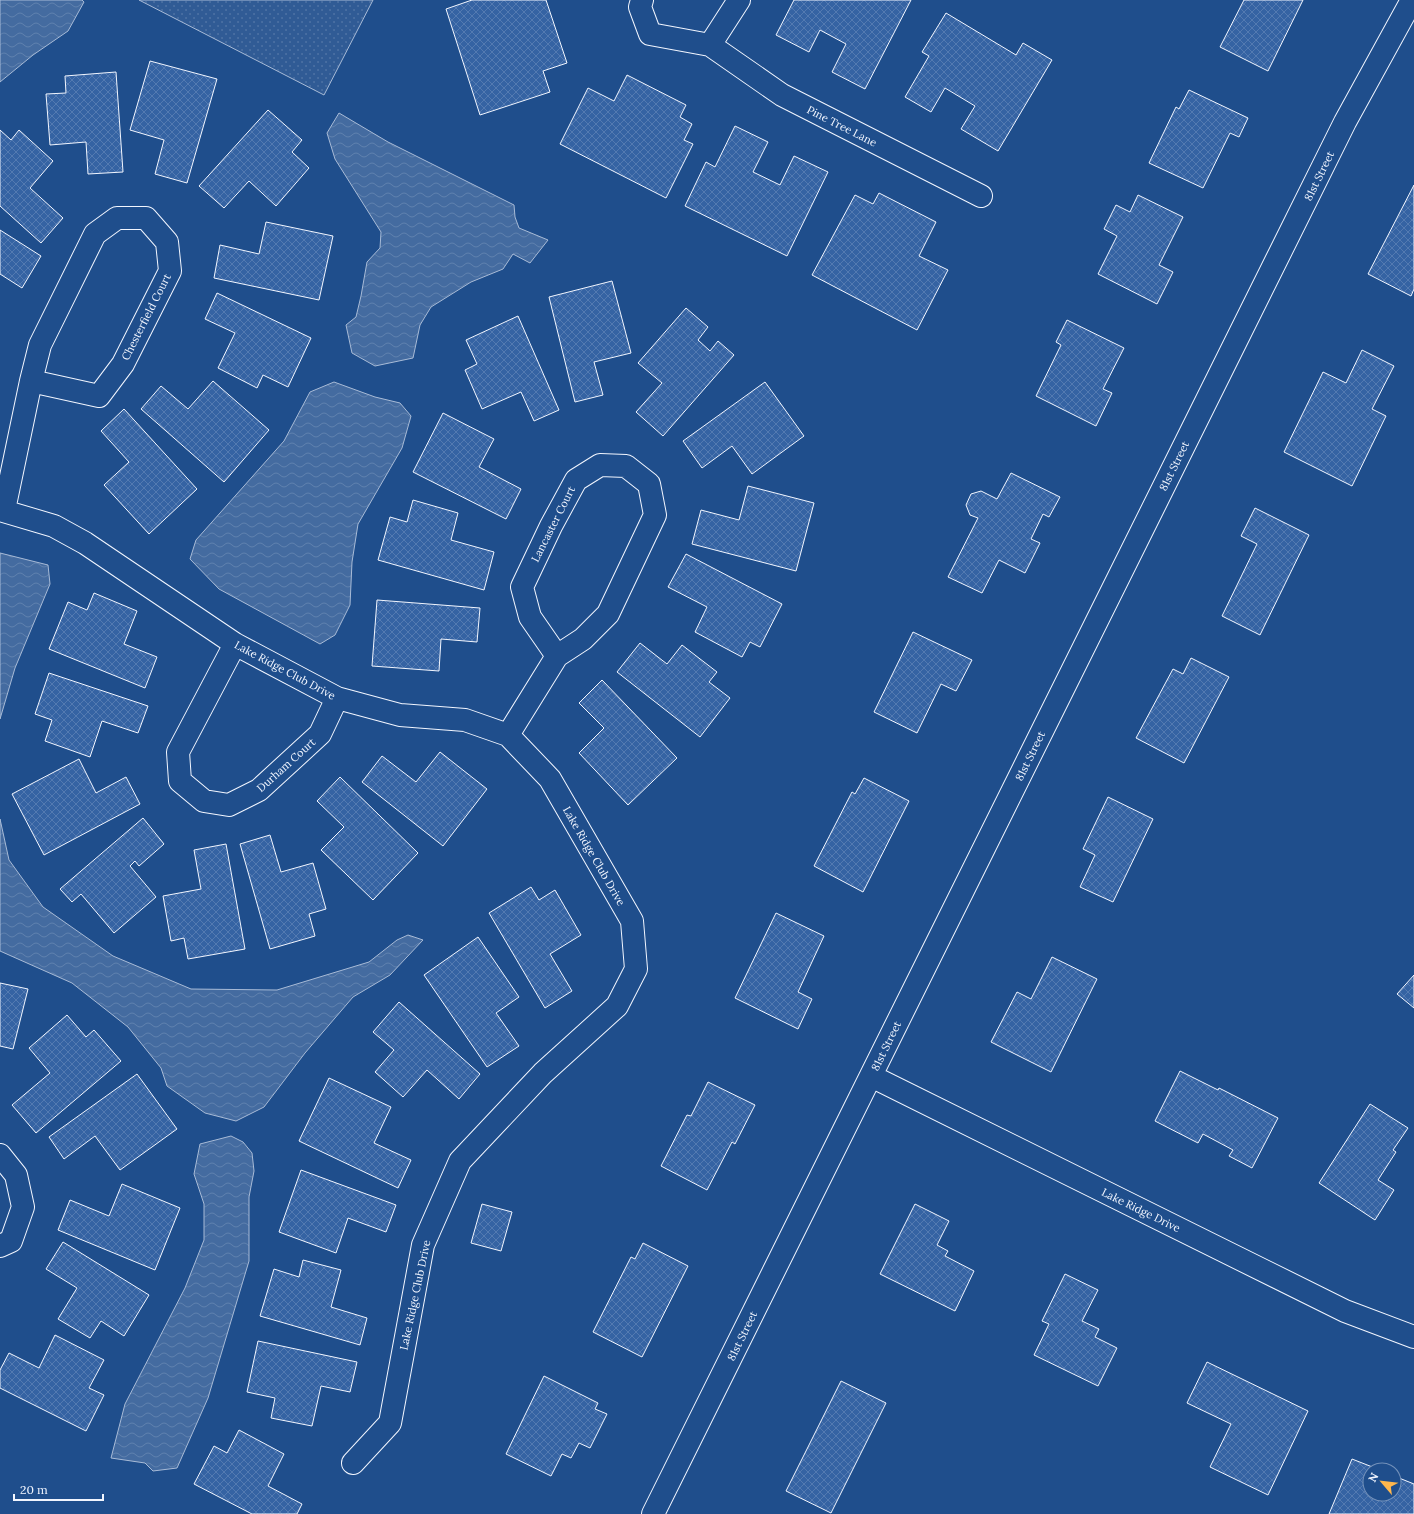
<svg xmlns="http://www.w3.org/2000/svg" width="1414" height="1514" font-family="Lora,serif">
<style>
.grass{fill:url(#grass-dots);stroke:#a8bbd7}
.water{fill:url(#water-waves);stroke:#a8bbd7}
.building{fill:url(#building-cross-hatch);stroke:#f2f6ff}
.lines{fill:none;stroke-linecap:round;stroke-linejoin:round}
.street-casing{stroke:#f2f6ff;stroke-width:24}
.street{stroke:#1f4e8c;stroke-width:22}
.labels{text-anchor:middle;dominant-baseline:central;stroke-width:3;stroke-linejoin:round;paint-order:stroke}
.street-label{font-size:11px;fill:#f2f6ff;stroke:#1f4e8c}
</style>
<defs>
<pattern id="grass-dots" width="8" height="8" patternUnits="userSpaceOnUse"><rect width="8" height="8" fill="#305b95"/><path d="M2 2h.1M6 6h.1" fill="none" stroke="#4e73a5" stroke-width="1.8" stroke-linecap="round"/></pattern>
<pattern id="water-waves" width="16" height="10" patternUnits="userSpaceOnUse"><rect width="16" height="10" fill="#446ba0"/><path d="M0 5q4-4 8 0t8 0" fill="none" stroke="#5f81ae"/></pattern>
<pattern id="building-cross-hatch" width="8" height="8" patternUnits="userSpaceOnUse"><rect width="8" height="8" fill="#3563a3"/><path d="M0 0l8 8M0 8l8-8" fill="none" stroke="#537ab1"/></pattern>
</defs>
<rect width="100%" height="100%" fill="#1f4e8c"/>
<path class="grass" d="M139,0H373L324,95Z"/>
<path class="water" d="M0,0H82L84,2L68,31L33,55L0,82Z
M339,113L388,142L514,205L515,217L519,228L548,240L530,263L513,254L503,269L471,282L431,307L420,325L413,358L375,366L352,353L346,325L356,317L361,296L367,262L380,248L381,232L335,159L327,133Z
M334,382L375,397L400,403L411,416L402,448L358,524L352,562L350,605L335,635L320,644L219,589L190,559L196,540L284,441L310,392Z
M0,553L48,565L50,584L15,668L0,719Z
M0,819L9,860L43,907L113,956L191,989L277,990L369,962L397,940L408,935L423,940L390,975L353,997L305,1053L264,1107L236,1121L205,1113L167,1086L161,1068L128,1027L72,983L0,951Z
M231,1136L243,1142L252,1153L254,1171L249,1197V1261L208,1398L177,1468L153,1471L145,1463L111,1458L125,1404L185,1288L204,1240V1204L194,1174L200,1144Z"/>
<path class="building" d="M472,0H546L567,63L543,71L550,92L480,115L446,9Z
M794,0H911L865,89L832,72L846,44L820,30L809,52L776,35Z
M1244,0H1303L1268,71L1220,47Z
M946,13L1016,55L1023,43L1052,60L998,151L961,129L975,106L945,88L931,112L905,97L929,56L922,52Z
M150,61L217,79L187,183L155,174L164,140L130,130Z
M116,72L123,172L88,174L86,142L50,145L46,94L66,93L65,76Z
M627,75L686,105L680,117L692,124L684,140L693,144L666,198L560,144L588,88L614,101Z
M1189,90L1248,118L1239,137L1230,133L1203,188L1149,163L1176,107L1179,109Z
M268,110L302,140L292,152L309,168L276,206L249,181L224,208L199,186Z
M735,126L768,142L753,172L780,185L794,156L828,172L787,256L685,206L706,162L715,167Z
M0,130L11,140L19,130L53,161L30,188L63,218L41,243L0,206Z
M1414,185V289L1411,296L1368,274Z
M879,193L936,222L919,256L948,270L917,330L812,275L855,195L873,204Z
M1138,195L1183,217L1159,265L1173,272L1157,304L1098,274L1117,236L1104,229L1116,205L1130,212Z
M266,222L333,236L319,300L214,278L220,245L259,254Z
M0,230L41,256L22,288L0,274Z
M612,281L631,353L594,362L603,395L575,402L549,297Z
M217,293L311,338L288,387L263,375L257,388L218,368L235,333L205,319Z
M686,308L708,327L698,340L710,351L718,341L734,355L663,436L636,412L662,383L638,363Z
M518,316L559,410L534,421L521,392L482,409L465,370L477,364L466,340Z
M1067,320L1124,348L1103,389L1112,393L1096,426L1036,396L1061,345L1056,342Z
M1362,350L1394,366L1372,409L1386,416L1352,486L1284,452L1323,372L1346,383Z
M213,381L269,430L224,482L141,409L161,386L188,409Z
M765,382L804,436L752,474L732,446L702,468L683,441Z
M124,409L197,489L149,534L104,485L129,462L101,431Z
M443,413L494,439L479,467L521,489L506,519L413,472Z
M1011,473L1060,497L1049,517L1043,514L1031,539L1040,543L1025,573L999,560L982,593L948,577L978,518L970,515L966,505L971,494L981,491L997,499Z
M748,486L814,503L796,571L692,544L701,510L739,520Z
M413,500L458,513L451,540L494,552L484,590L378,560L390,517L407,522Z
M1255,508L1309,535L1260,635L1222,616L1257,544L1241,536Z
M686,554L782,604L760,647L750,642L742,657L695,632L707,607L668,587Z
M94,593L137,611L124,644L157,657L145,688L49,649L68,602L87,610Z
M377,600L480,608L477,642L441,639L439,671L372,666Z
M913,632L972,660L956,691L941,684L917,733L874,712Z
M640,643L667,664L682,645L717,672L709,682L730,698L700,737L617,672Z
M1191,658L1229,677L1184,763L1136,738L1173,669L1183,674Z
M49,673L148,706L138,733L102,721L90,757L45,741L52,720L35,714Z
M602,680L677,758L628,805L579,753L604,728L579,703Z
M440,752L487,789L443,846L362,782L382,756L416,782Z
M79,759L96,793L126,777L140,804L44,855L12,794Z
M340,777L418,853L373,900L321,850L344,827L317,801Z
M864,778L909,801L863,892L814,866L852,792L855,794Z
M1108,797L1153,819L1113,902L1080,887L1095,855L1083,849Z
M143,818L164,844L139,866L135,861L130,866L156,897L114,933L81,894L72,902L60,889Z
M270,835L281,872L313,863L326,909L309,914L315,936L270,949L240,844Z
M226,844L245,949L188,959L184,938L171,941L163,896L201,889L194,850Z
M531,887L539,900L555,890L581,935L550,954L572,991L545,1008L489,913Z
M776,913L824,936L798,992L812,999L798,1029L735,998Z
M478,937L519,997L496,1013L519,1046L487,1067L424,975Z
M1052,957L1097,979L1051,1072L991,1042L1017,992L1031,999Z
M1414,975V1008L1397,994Z
M0,983L28,989L13,1049L0,1046Z
M399,1002L480,1074L459,1099L427,1070L403,1097L375,1072L394,1050L373,1032Z
M67,1015L86,1037L94,1030L121,1061L36,1133L12,1105L50,1073L29,1048Z
M1180,1071L1218,1090L1219,1088L1278,1118L1252,1168L1229,1156L1233,1150L1203,1134L1198,1143L1155,1121Z
M137,1074L177,1129L120,1170L95,1136L64,1159L49,1137Z
M329,1078L391,1107L374,1143L411,1160L398,1188L299,1141Z
M708,1082L755,1105L735,1144L732,1142L707,1190L661,1166L687,1115L691,1116Z
M1370,1104L1408,1128L1393,1150L1396,1152L1378,1180L1394,1190L1375,1220L1319,1183Z
M301,1170L396,1205L386,1232L348,1218L336,1253L279,1232Z
M122,1184L180,1208L155,1270L58,1230L70,1200L109,1216Z
M482,1204L512,1212L501,1251L471,1243Z
M915,1204L949,1221L937,1245L948,1251L945,1256L974,1271L955,1311L880,1274Z
M63,1242L149,1295L124,1336L101,1321L90,1338L58,1319L77,1288L46,1269Z
M643,1243L688,1266L642,1357L593,1332L631,1257L635,1259Z
M303,1260L341,1270L331,1307L367,1318L360,1345L260,1316L274,1269L299,1277Z
M1065,1274L1098,1290L1082,1321L1099,1329L1095,1337L1117,1348L1098,1386L1034,1355L1049,1324L1042,1321Z
M55,1335L104,1360L89,1388L104,1395L86,1431L0,1388V1370L9,1353L39,1368Z
M258,1341L357,1362L350,1392L321,1386L312,1426L271,1418L275,1398L247,1392Z
M1207,1362L1308,1411L1268,1495L1210,1467L1231,1424L1187,1403Z
M544,1376L598,1403L595,1409L607,1414L590,1448L579,1443L571,1458L562,1454L551,1476L506,1454Z
M841,1381L886,1403L831,1513L786,1491Z
M239,1430L284,1454L268,1486L302,1504L297,1514H252L194,1484L214,1446L227,1453Z
M1352,1459L1380,1470H1370V1494H1394V1476L1414,1484V1514H1329Z"/>
<g class="lines">
<defs>
<path id="street" d="M642,0L640,7L650,34L710,45L782,95L981,196
M710,45L739,0
M117,218H146L167,242L170,271L123,364L99,396L31,381L40,345L95,234Z
M600,465L626,466L649,484L655,515L608,614L583,639L557,656L530,617L522,587L551,526L576,480Z
M0,510L54,526L85,543L235,644L337,698L400,715L465,720L508,735L550,779L632,921L636,969L617,1006L543,1073L460,1161L423,1245L390,1423L353,1463
M4,510L31,381
M235,644L178,752L180,781L204,801L229,805L259,790L320,734L337,698
M508,735L557,656
M871,1076L1345,1311L1414,1337
M0,1155L16,1175L23,1207L11,1241L0,1246
M653,1514L1345,122L1412,0"/>
</defs>
<use href="#street" class="street-casing"/>
<use href="#street" class="street"/>
</g>
<g class="labels">
<g class="street-label">
<text transform="translate(842 126) rotate(27)">Pine Tree Lane</text>
<text transform="translate(1319 176) rotate(-64)">81st Street</text>
<text transform="translate(146 317) rotate(-63)">Chesterfield Court</text>
<text transform="translate(1174 466) rotate(-64)">81st Street</text>
<text transform="translate(553 524) rotate(-63)">Lancaster Court</text>
<text transform="translate(285 670) rotate(28)">Lake Ridge Club Drive</text>
<text transform="translate(1030 756) rotate(-64)">81st Street</text>
<text transform="translate(286 765) rotate(-42)">Durham Court</text>
<text transform="translate(594 856) rotate(60)">Lake Ridge Club Drive</text>
<text transform="translate(886 1046) rotate(-64)">81st Street</text>
<text transform="translate(1141 1210) rotate(26)">Lake Ridge Drive</text>
<text transform="translate(415 1295) rotate(-78)">Lake Ridge Club Drive</text>
<text transform="translate(742 1336) rotate(-64)">81st Street</text>
</g>
</g>
<g transform="translate(1382 1482) rotate(298)"><circle r="19" fill="#1f4e8c" stroke="#7391ba"/>
<path d="M0-3L7 15L0 10L-7 15Z" fill="#ffb74d"/>
<text y="-6" font-size="11" font-weight="bold" text-anchor="middle" fill="#f2f6ff">N</text>
</g>
<path d="M14 1494v6h89v-6" fill="none" stroke="#f2f6ff" stroke-width="2"/>
<text x="20" y="1494" font-size="12" fill="#f2f6ff" stroke="#1f4e8c" stroke-width="3" paint-order="stroke">20 m</text>
</svg>
